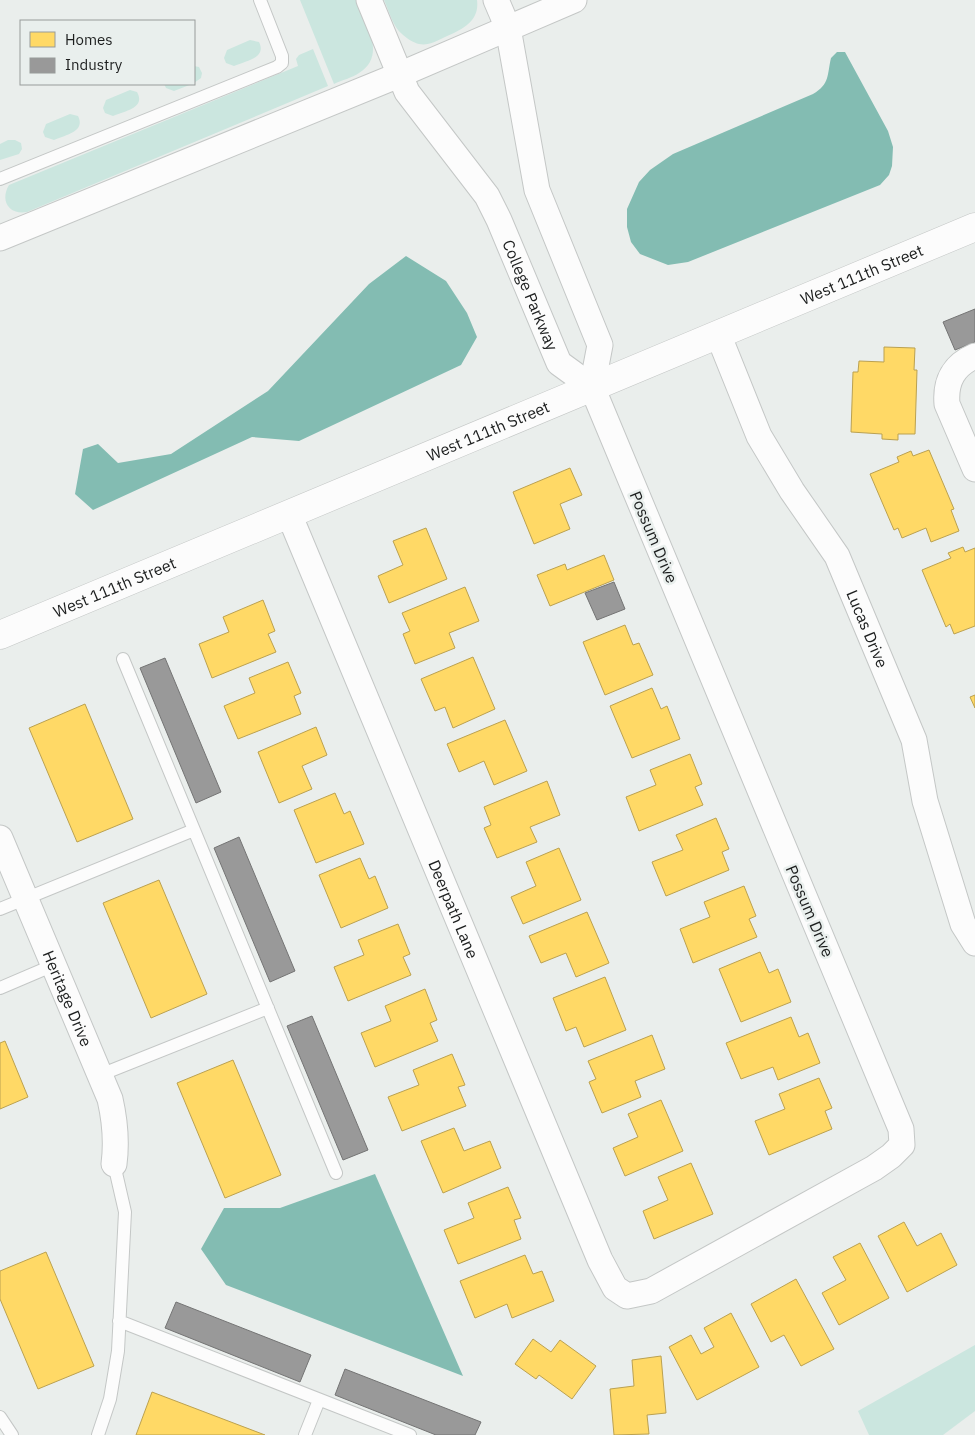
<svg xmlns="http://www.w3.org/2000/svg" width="975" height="1435" font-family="'IBM Plex Sans',sans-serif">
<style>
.green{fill:#cbe6df}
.water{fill:#83bcb2}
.homes{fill:#ffd966;stroke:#bba150}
.industry{fill:#999;stroke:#747474}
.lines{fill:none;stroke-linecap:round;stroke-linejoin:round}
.lane-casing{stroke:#c4c7c6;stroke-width:14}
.street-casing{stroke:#c4c7c6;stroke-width:27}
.secondary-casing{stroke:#c4c7c6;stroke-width:29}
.lane{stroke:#fcfcfc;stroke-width:12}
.street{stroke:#fcfcfc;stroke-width:25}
.secondary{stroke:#fcfcfc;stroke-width:28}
.labels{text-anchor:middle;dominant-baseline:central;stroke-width:5;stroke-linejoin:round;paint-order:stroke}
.street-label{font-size:16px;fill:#1c1e1e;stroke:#e9efed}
</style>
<rect width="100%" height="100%" fill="#eaeeec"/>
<path class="green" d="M300,0H357C366,22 387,56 359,73C352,78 342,80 334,84Z
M384,0H477C480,22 461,30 445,37C437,41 428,46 419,44C414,43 406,38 402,34C393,27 389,11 384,0Z
M250,40L259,42C267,58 246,61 234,66L226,63L224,58L227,50Z
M313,49L328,86L27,212C8,215 0,200 9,185L298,66L296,59L299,55Z
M194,66L199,67L202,73L201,78L194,83Z
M164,84H192L174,91L166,88Z
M130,90L137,92C146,108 125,111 113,116L105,113L103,108L106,100Z
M70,114L78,116C86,132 65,135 54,140L45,137L43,132L46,124Z
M8,140H15L21,143L22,149L19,154L0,160V144Z
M975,1345V1411L943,1435H869L858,1411Z"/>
<path class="water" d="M837,52H845L888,131L893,147L892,166L889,175L880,185L688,262L668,265L640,254L631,242L627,227V209L639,182L650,170L673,154L813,94C830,84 827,75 831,58Z
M406,256L446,281L467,313L477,337L461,365L299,441L252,437L93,510L75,494L83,449L98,444L118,463L171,454L268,391L369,284Z
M375,1174L463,1376L226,1285L201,1249L224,1208H280Z"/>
<path class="homes" d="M884,347L915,348L914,370H917L915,434H898V440L882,439V434L851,432L853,372H858L859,361L884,362Z
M929,450L954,509L951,510L959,531L931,542L926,528L902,538L898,528L894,530L870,474L899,462L897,457L911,451L913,456Z
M570,468L582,495L560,504L570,529L534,544L513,492Z
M426,528L447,579L389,603L378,576L403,565L393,541Z
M963,547L965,552L975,548V626L954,634L950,624L946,627L922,570L951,558L948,553Z
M604,555L614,580L550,606L537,575L565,564L567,570Z
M465,587L479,621L449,633L455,648L415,664L403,634L410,631L402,613Z
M263,600L275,631L268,634L276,652L212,678L199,644L229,632L223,617Z
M625,625L633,645L639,643L653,675L605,695L583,642Z
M473,657L495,709L453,728L445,707L435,711L421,679Z
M288,662L301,693L294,696L301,714L238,739L224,706L255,693L249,678Z
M652,688L661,709L667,706L680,739L632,758L610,706Z
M975,695V708L970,697Z
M85,704L133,819L77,842L29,728Z
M505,720L527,771L494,785L484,761L459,772L447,744Z
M316,727L327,755L302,766L312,789L279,803L258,752Z
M690,754L702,784L695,787L703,805L639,831L626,797L656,785L650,770Z
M547,781L560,815L530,827L537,842L497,858L484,828L491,825L484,807Z
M335,793L344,814L350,811L364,844L316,863L294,810Z
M716,818L729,849L722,852L729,870L666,896L652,862L683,850L676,835Z
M559,848L581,900L523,924L511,897L536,886L526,862Z
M360,858L369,879L375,876L388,908L341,928L319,875Z
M159,880L207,994L151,1018L103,903Z
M744,886L756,916L749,919L757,937L693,963L680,929L710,917L704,902Z
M587,912L609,963L576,977L566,953L541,963L529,936Z
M398,924L410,954L403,957L411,975L348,1001L334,967L364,955L358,940Z
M760,952L769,973L778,969L791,1002L741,1022L719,969Z
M605,977L626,1030L584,1047L576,1027L566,1031L553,998Z
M425,989L437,1020L430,1023L438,1041L375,1067L361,1033L391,1021L385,1006Z
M791,1017L799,1037L808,1033L820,1063L778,1080L773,1067L741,1079L726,1043Z
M652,1035L665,1069L635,1081L641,1097L602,1113L589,1082L596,1079L588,1061Z
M5,1041L28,1097L0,1109V1043Z
M452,1054L465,1085L458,1087L466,1106L402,1131L388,1097L419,1085L413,1070Z
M233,1060L281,1175L225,1198L177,1083Z
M819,1078L832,1108L825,1111L832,1129L769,1155L755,1121L785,1109L779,1094Z
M661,1100L683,1151L625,1176L613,1148L638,1137L628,1114Z
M454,1128L464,1151L490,1141L501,1168L443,1193L421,1141Z
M691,1163L713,1214L654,1239L643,1211L668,1200L658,1177Z
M508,1187L521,1218L514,1220L521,1239L458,1264L444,1230L474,1218L468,1203Z
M904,1222L917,1246L941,1233L957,1265L907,1292L878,1236Z
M860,1243L889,1298L839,1325L822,1293L846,1280L833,1257Z
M46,1252L94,1366L38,1389L0,1299V1271Z
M525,1255L533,1274L542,1271L554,1301L512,1318L507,1304L475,1318L460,1281Z
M796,1279L834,1349L801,1366L784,1335L771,1342L751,1304Z
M731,1313L759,1367L697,1400L669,1347L691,1335L701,1354L714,1347L704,1328Z
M533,1339L551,1352L560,1340L596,1366L572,1399L539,1375L536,1379L515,1364Z
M661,1356L666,1413L647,1415L649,1434L614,1435L610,1389L634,1386L632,1360Z
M152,1392L265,1435H136Z"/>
<path class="industry" d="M975,309V342L955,350L943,322Z
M614,582L625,609L597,620L585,593Z
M165,658L221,792L196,803L140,668Z
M239,837L295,971L270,982L214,848Z
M312,1016L368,1150L343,1160L287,1026Z
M176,1302L311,1355L300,1382L165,1328Z
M345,1369L481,1422L475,1435H436L335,1395Z"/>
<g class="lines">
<defs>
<path id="lane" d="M0,179L277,67L282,63V56L260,0
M194,830L336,1173
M0,909L194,830L123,659
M0,988L54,965
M100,1075L268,1008
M119,1321L410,1435
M0,1417L12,1435
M98,1435L110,1399L118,1351L125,1212L114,1164
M305,1435L319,1400"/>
<g id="street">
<path id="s1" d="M369,0L407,92L487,196L499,220L559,363L592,387"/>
<path d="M496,0L508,28L537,190L600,345L592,387"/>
<path d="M0,238L399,75L574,0"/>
<path id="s2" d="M718,334L759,436L792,491L837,556L914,740L925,801L963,924L975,943"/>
<path d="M975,356C954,365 945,381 947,404L975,469"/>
<path id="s3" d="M289,514L600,1260L615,1288L627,1296L651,1291L874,1168L891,1156L902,1145L901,1129L592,387"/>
<path id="s4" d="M0,838L110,1099C115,1121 117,1141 114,1164"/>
</g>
<g id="secondary">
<path id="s5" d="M0,635L975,227"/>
</g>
</defs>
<use href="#lane" class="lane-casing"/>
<use href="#street" class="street-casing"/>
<use href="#secondary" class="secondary-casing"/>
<use href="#lane" class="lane"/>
<use href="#street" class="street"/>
<use href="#secondary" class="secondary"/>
</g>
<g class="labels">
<g class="street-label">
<text stroke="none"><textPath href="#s5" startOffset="934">West 111th Street</textPath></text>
<text stroke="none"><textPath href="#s1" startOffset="339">College Parkway</textPath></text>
<text stroke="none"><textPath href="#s5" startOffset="529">West 111th Street</textPath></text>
<text transform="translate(654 537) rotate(67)">Possum Drive</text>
<text stroke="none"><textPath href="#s5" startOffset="124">West 111th Street</textPath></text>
<text stroke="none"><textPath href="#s2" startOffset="332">Lucas Drive</textPath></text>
<text stroke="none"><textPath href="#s3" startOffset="428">Deerpath Lane</textPath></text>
<text transform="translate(810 911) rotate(67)">Possum Drive</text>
<text stroke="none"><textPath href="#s4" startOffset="174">Heritage Drive</textPath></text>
</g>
</g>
<rect x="20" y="20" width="175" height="65" fill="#e9efed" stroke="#979b9a"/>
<rect x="30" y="32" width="25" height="15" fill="#ffd966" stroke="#979b9a"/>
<text x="65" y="45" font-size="15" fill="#1c1e1e">Homes</text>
<rect x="30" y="58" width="25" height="15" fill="#999999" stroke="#979b9a"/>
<text x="65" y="70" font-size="15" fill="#1c1e1e">Industry</text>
</svg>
